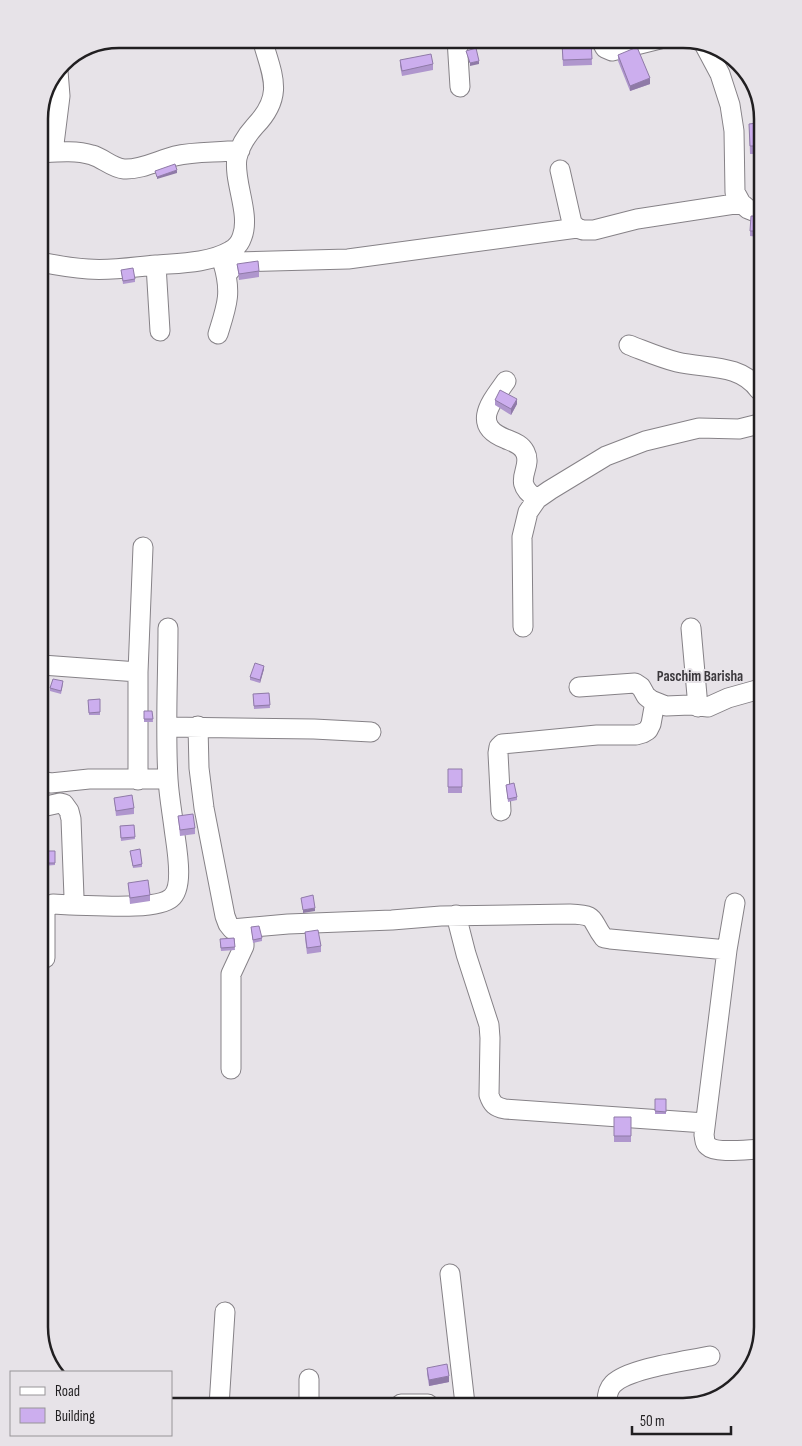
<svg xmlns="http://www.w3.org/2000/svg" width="802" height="1446" font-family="'Sofia Sans Condensed',sans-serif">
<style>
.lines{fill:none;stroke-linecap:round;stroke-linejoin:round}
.minor-casing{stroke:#868287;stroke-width:21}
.minor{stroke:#fff;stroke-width:19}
.wall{fill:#af96cd}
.shaded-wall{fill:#8f7aa7}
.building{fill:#ccaeee;stroke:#8f7aa7}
.labels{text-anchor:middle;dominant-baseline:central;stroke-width:4;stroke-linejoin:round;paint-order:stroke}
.neighbourhood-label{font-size:15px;font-weight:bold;fill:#3b383c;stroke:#e7e3e8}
.rim{fill:none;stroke:#211f21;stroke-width:2.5}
</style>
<rect width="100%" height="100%" fill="#e7e3e8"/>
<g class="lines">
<defs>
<path id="minor" d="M457,39L460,87
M600,39L605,48L612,51L660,39
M704,44L720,74L730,105L734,131L735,192L741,203L748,209L758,213
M53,152L60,96L58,71
M39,153C56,152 76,150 92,155C103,158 112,168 124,169C141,170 159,160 175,156C196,151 218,153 240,150
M560,170L572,223L577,228L583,230H594L637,219L741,203
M40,262C55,265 72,268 88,269C111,271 133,267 156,265C179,263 209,263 230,251C236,248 240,243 242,237C251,214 233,181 237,158C240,145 246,136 255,126C285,95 272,75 262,39
M156,265L160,331
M227,274L237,262L348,259L577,228
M218,334C227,305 232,293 223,263
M629,345C645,351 661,358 677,362C706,369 740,363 759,390
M506,381C492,401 470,425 506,439C513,442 521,444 525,452C534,469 509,481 537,499
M523,627L522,537L528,512L537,499L550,490L606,456L645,441L699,428L739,429L759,424
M691,628L698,707
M42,665L138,672
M579,687L635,683L641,687L646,696L651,700L666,706L690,705L708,707L728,698L760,689
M198,726L199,768L204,808L225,916L228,924L232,929L288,924L392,920L441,916L570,914C599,915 589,919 604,938L610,939L727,950
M168,727L314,729L371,732
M138,780V672L143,547
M42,781L51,783L89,779H168
M42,807L60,803L64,804L69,811L71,819L74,897L73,902L70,905L53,904L46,908L45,913V958
M501,811L498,753L499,747L502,744L597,735H636L643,733L648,730L651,724L655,702
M735,903L727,950L704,1135C705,1139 704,1143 708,1146C716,1154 750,1149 762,1149
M70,905C91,905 156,911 171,898C185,887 176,845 174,828C172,812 169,796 168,779C165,729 168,678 168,628
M456,915L466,954L489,1025L490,1038L489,1095C492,1104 495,1107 505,1109L705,1123
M231,1069V974L244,946V928
M450,1274L465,1404
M309,1379V1405
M607,1402C607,1396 608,1389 613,1384C629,1368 687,1361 710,1356
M401,1404H428
M219,1406L225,1312"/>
</defs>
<use href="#minor" class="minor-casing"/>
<use href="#minor" class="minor"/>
</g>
<path class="wall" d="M392,39H403L404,44L393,46Z
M521,39H538V40L521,41Z
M591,42L592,65L563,66L562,44Z
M618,55L650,84L630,91L618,61Z
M74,57V60L65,61Z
M400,60L433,64V70L402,76L400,66Z
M757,123V154H750L749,124Z
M758,216V237L750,236V231Z
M40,259L48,267L44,279L40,278Z
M237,264L259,271V277L239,280Z
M121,270L135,279V282L123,284Z
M495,400L517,404L511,415L495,405Z
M264,669L260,683L250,680V677Z
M63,684L61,694L50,691V688Z
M269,693L270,708L254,709L253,694Z
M100,699V715H89L88,700Z
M144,711H152L153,722H144Z
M448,769H462V793H448Z
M506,785L517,797V800L508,802Z
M114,798L134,808V814L116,816Z
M178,816L195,828V834L180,836Z
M134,825L135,839L121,841L120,826Z
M42,851H55V865L43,866Z
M130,851L142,864V867L133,868Z
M128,883L150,895V901L130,904Z
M251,927L262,938V941L253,943Z
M305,932L321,946V952L307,954L305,938Z
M234,938L235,950L221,951L220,942Z
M655,1099H666V1114H655Z
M614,1117H631V1142H614Z
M427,1368L449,1382L429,1386L427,1374Z"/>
<path class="shaded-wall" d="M721,50L728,52L729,54L718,56V51Z
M479,61V64L470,66V63Z
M650,78V84L630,91V86Z
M177,170V173L157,179V177Z
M48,261V267L44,279V274Z
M517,399V404L511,415V409Z
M264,666V669L260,683V680Z
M315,908V911L303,913V910Z
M449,1376V1382L429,1386V1380Z"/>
<path class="building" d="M392,39H403L404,42L393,43Z
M591,42L592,59L563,60L562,44Z
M637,47L650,78L630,86L618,55Z
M476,48L479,61L470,63L466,51Z
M431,54L433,64L402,71L400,60Z
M757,123V146H750L749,124Z
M175,164L177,170L157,177L155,171Z
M751,216H758V231H750Z
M40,259L48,261L44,274L40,273Z
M258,261L259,271L239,274L237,264Z
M133,268L135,279L123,281L121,270Z
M500,390L517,399L511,409L495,400Z
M255,663L264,666L260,680L250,677Z
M53,679L63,681L61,691L50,688Z
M269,693L270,705L254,706L253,694Z
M100,699V712L89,713L88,700Z
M144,711H152L153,719H144Z
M448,769H462V787H448Z
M514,783L517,797L508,799L506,785Z
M132,795L134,808L116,811L114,798Z
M193,814L195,828L180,830L178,816Z
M134,825L135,837L121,838L120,826Z
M140,849L142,864L133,866L130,851Z
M42,851H55V863H43Z
M148,880L150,895L130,898L128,883Z
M313,895L315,908L303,910L301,898Z
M259,926L262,938L253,940L251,927Z
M318,930L321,946L307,948L305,932Z
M234,938L235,947L221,948L220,939Z
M655,1099H666V1112L655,1111Z
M614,1117H631V1136H614Z
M447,1364L449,1376L429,1380L427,1368Z"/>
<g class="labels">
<g class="neighbourhood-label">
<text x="700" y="676">Paschim Barisha</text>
</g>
</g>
<path d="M0 0H802V1446H0ZM119 48H683A71 71 0 0 1 754 119V1327A71 71 0 0 1 683 1398H119A71 71 0 0 1 48 1327V119A71 71 0 0 1 119 48Z" fill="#e7e3e8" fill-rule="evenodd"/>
<path class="rim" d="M119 48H683A71 71 0 0 1 754 119V1327A71 71 0 0 1 683 1398H119A71 71 0 0 1 48 1327V119A71 71 0 0 1 119 48Z"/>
<rect x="10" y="1371" width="162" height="65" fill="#e7e3e8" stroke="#989598"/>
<rect x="20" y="1387" width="25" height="8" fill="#ffffff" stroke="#989598"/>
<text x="55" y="1396" font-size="15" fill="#211f21">Road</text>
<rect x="20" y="1408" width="25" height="15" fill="#ccaeee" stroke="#989598"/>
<text x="55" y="1421" font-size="15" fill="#211f21">Building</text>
<path d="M632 1426v8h99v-8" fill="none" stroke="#211f21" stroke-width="2.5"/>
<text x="640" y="1426" font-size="15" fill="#211f21" stroke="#e7e3e8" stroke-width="4" paint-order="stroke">50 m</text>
</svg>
